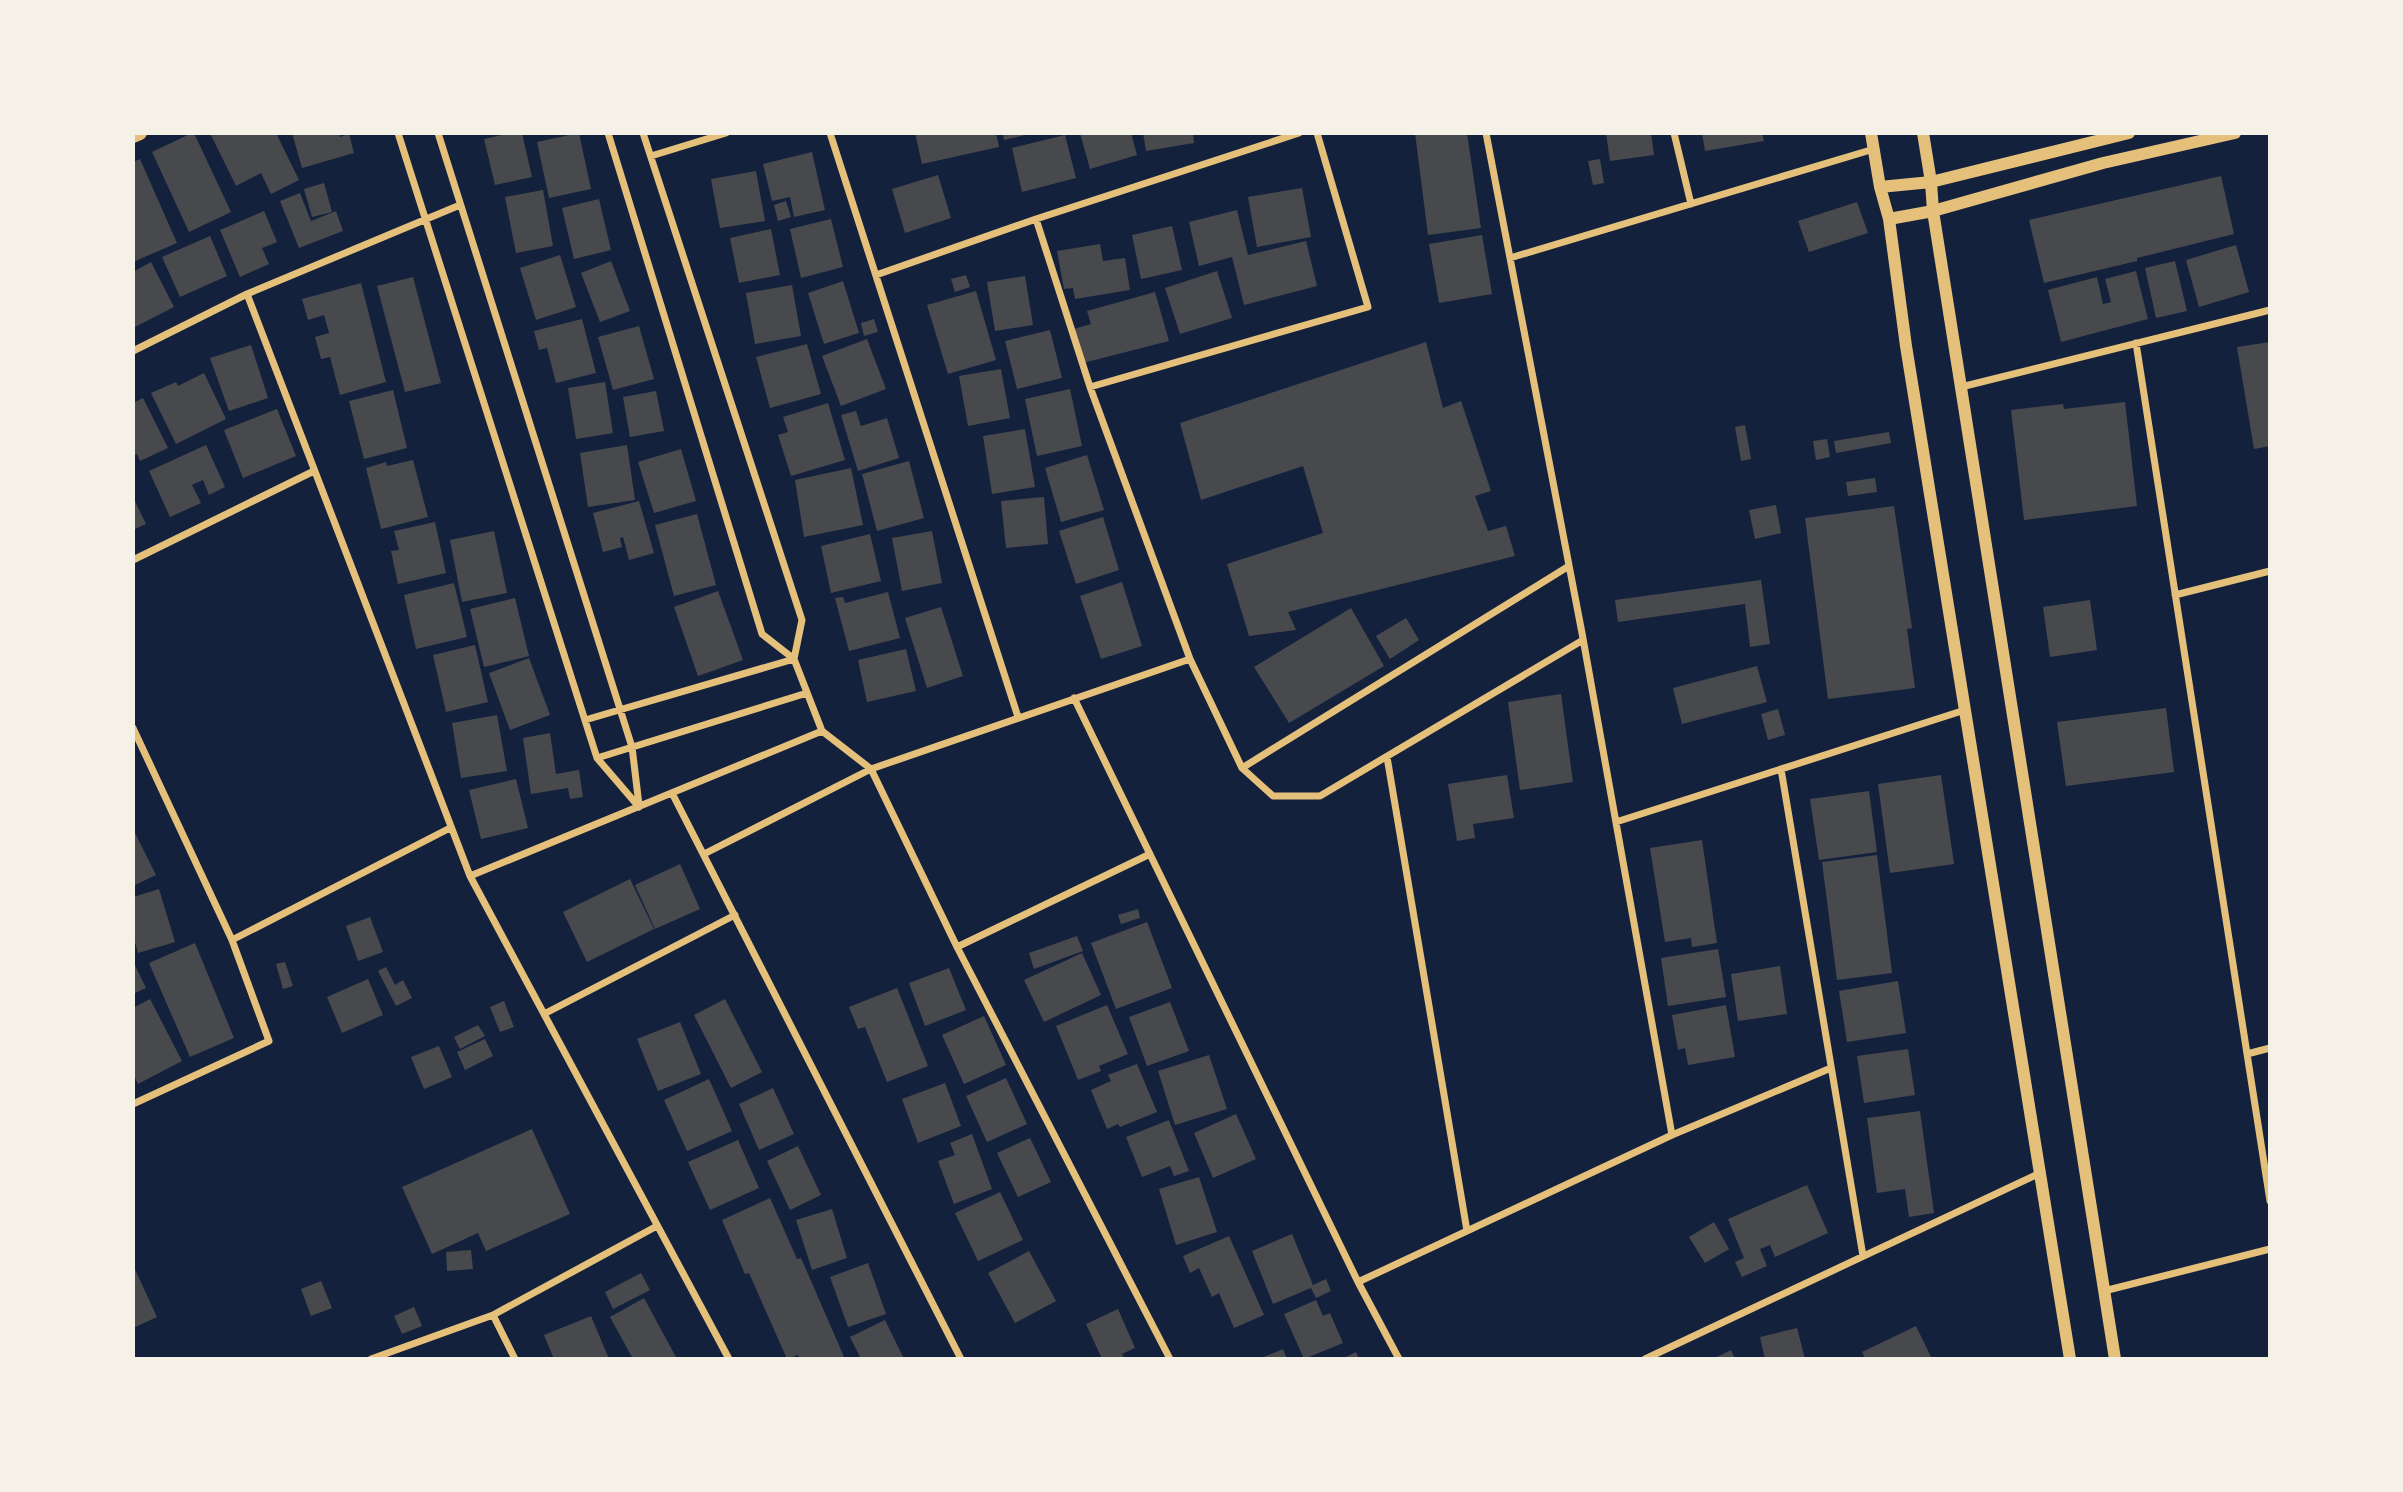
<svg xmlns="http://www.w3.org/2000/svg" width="2403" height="1492" font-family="'Exo 2',sans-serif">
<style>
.building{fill:#48494c}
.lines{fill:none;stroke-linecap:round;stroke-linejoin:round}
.minor{stroke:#e5c07b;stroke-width:7}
.tertiary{stroke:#e5c07b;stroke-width:12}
.secondary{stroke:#e5c07b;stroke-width:14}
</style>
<rect width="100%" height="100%" fill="#14213d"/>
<path class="building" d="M192,133H194L231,212L189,232L152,152Z
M210,133H276L299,180L271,194L261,173L236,186Z
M292,133H339L340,137L349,134L354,153L302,168Z
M511,133H522L532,177L495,185L484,139Z
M579,133L591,189L549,198L537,142Z
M915,133H996L999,147L922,164Z
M1003,133H1024L1025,135L1004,140Z
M1080,133H1131L1137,155L1090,169Z
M1143,133H1193L1194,143L1146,151Z
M1415,133H1467L1481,228L1428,235Z
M1606,133H1651L1654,155L1610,161Z
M1702,133H1762L1764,141L1705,151Z
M1065,135L1076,178L1022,192L1012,148Z
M812,152L825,210L794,217L790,197L772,201L763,164Z
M140,159L177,243L133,262V162Z
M1600,159L1604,183L1593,185L1588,161Z
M756,171L765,221L720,228L711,179Z
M938,175L951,218L905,233L892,189Z
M2221,176L2234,234L2137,258V261L2044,283L2029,220Z
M324,183L332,212L312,217L304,189Z
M1302,188L1311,237L1257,247L1248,197Z
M543,190L553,246L516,253L505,197Z
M300,193L311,221L336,211L343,231L299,248L280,201Z
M599,199L611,250L574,259L562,208Z
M786,201L791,217L778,221L774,205Z
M1857,202L1868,233L1809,252L1798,221Z
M1237,210L1248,255L1306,241L1317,286L1244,305L1232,257L1199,266L1189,222Z
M264,211L277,242L262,248L269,264L240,277L220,230Z
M831,219L843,267L801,278L790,229Z
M1172,226L1182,270L1141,279L1132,235Z
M771,229L780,275L739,283L730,238Z
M1482,235L1492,294L1439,303L1429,244Z
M210,236L227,276L180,297L162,257Z
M1100,244L1103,261L1125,258L1130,290L1075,299L1073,288L1064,289L1057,251Z
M2236,245L2249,292L2199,307L2186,260Z
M560,255L576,307L536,320L520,268Z
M611,261L630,311L600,322L581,273Z
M2175,261L2187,311L2156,318L2145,268Z
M151,262L174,307L133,328V272Z
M1217,271L1232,318L1180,334L1165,288Z
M2136,271L2148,319L2061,342L2048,290L2097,277L2103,304L2111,302L2105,279Z
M966,275L970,287L955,292L951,279Z
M1025,276L1033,325L995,331L987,282Z
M413,277L441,383L405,392L377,286Z
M843,281L859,333L824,344L808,293Z
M361,283L386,382L340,395L330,357L321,359L315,337L329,333L324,315L308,320L302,299Z
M792,285L801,336L755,344L746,293Z
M976,291L996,360L948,374L927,305Z
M1155,292L1169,341L1083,363L1074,329L1091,324L1087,311Z
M582,319L596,373L556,383L547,348L539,350L534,331Z
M874,319L878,332L864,336L861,323Z
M639,326L654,379L613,390L598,337Z
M1050,330L1062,378L1017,389L1005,341Z
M867,339L886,389L841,406L822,356Z
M1426,342L1443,408L1461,401L1491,491L1475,496L1488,531L1506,526L1515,556L1288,612L1296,630L1249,636L1227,564L1323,533L1303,466L1201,500L1180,423Z
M2270,342V446L2254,449L2237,347Z
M807,344L821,394L770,408L756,357Z
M251,345L268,398L229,411L210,358Z
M1001,369L1010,418L968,426L959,376Z
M204,373L226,419L176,444L151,393L176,382L178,386Z
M605,382L613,433L576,439L568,388Z
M1070,389L1082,446L1037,456L1025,399Z
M393,390L407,448L364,459L349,401Z
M656,391L664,431L630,437L623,397Z
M143,398L168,448L140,461L137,454L133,456V403Z
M2125,402L2137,506L2024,520L2011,410L2063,404L2064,409Z
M828,403L845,460L791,476L778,435L788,432L783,417Z
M277,409L296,456L243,478L224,430Z
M856,411L861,426L887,418L899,458L858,471L841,415Z
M1745,425L1751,459L1741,461L1735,427Z
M1025,429L1035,487L992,494L983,436Z
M1889,432L1891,443L1836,453L1834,441Z
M1827,439L1830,457L1816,460L1813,441Z
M206,445L225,487L209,495L203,480L192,485L201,503L170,517L149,471Z
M627,445L635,500L588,507L580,453Z
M681,449L696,501L654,513L638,462Z
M1087,455L1104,510L1061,522L1045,468Z
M413,460L428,517L381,529L366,468L386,462L387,466Z
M909,461L924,518L877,531L862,474Z
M851,468L863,525L804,537L795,480Z
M1875,478L1877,492L1848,496L1846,482Z
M133,497L146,524L133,530Z
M1044,497L1048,544L1006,548L1001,501Z
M639,501L654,553L629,560L623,537L620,538L622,547L603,552L593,513Z
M1776,505L1781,533L1755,539L1749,510Z
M1894,506L1912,628L1907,629L1915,688L1828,699L1805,518Z
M697,514L716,585L674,596L655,525Z
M1103,517L1119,570L1076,584L1059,531Z
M435,522L446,573L398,584L391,551L399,550L394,531Z
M494,531L507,593L462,602L450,540Z
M932,531L942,583L902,591L892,538Z
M870,534L881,581L831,593L821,546Z
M1761,580L1770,644L1750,647L1745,604L1618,622L1615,600Z
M1122,582L1142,646L1101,659L1080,596Z
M454,583L467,637L416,649L404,595Z
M718,591L743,660L698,676L674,607Z
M888,592L900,638L849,651L835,598L843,597L845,603Z
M515,598L529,656L484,667L470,609Z
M2090,600L2097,650L2050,657L2043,607Z
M941,607L963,676L927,688L905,618Z
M1351,608L1384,666L1289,723L1254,667Z
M1406,618L1419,640L1390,659L1376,636Z
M475,645L488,702L446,712L433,655Z
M906,649L916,691L867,702L858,660Z
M529,658L550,715L510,730L489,673Z
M1757,666L1767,702L1682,724L1673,688Z
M1561,694L1573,782L1520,790L1508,702Z
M2166,708L2174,772L2066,786L2057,722Z
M1778,709L1785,735L1768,740L1761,714Z
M497,715L507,771L461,778L452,723Z
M550,733L556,774L579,770L583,797L570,799L568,788L531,794L523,738Z
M1507,775L1514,818L1473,824L1475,838L1457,841L1448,784Z
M1941,775L1954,864L1890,873L1878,784Z
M516,779L528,828L481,839L469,790Z
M1869,791L1877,852L1819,860L1810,799Z
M133,829L156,875L133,886Z
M1702,840L1717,943L1692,947L1691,938L1665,942L1650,848Z
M1877,855L1892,973L1837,980L1822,862Z
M680,864L700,909L655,929L635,885Z
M630,879L654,929L587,962L563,912Z
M159,889L175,942L138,953L133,935V897Z
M1138,909L1140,918L1121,924L1118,915Z
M370,917L383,952L358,961L346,926Z
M1147,922L1172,988L1116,1009L1091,943Z
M1077,936L1083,951L1034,969L1029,953Z
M195,943L234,1038L190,1057L149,963Z
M1718,949L1726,997L1668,1006L1661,958Z
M1082,953L1101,995L1044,1022L1024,980Z
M133,961L146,988L133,994Z
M285,962L293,986L283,989L276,964Z
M1780,966L1787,1014L1738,1021L1731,974Z
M386,967L395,985L403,980L412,998L396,1006L378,971Z
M949,968L966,1010L925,1026L909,983Z
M368,979L383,1015L342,1033L327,997Z
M1898,981L1906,1033L1847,1042L1839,991Z
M897,988L928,1066L887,1082L865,1027L858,1029L849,1007Z
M150,999L182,1061L138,1084L133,1074V1008Z
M725,999L762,1072L731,1088L694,1015Z
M504,1001L514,1027L500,1032L490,1007Z
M1170,1002L1189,1051L1147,1066L1129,1017Z
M1107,1005L1128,1054L1099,1066L1101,1071L1078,1080L1056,1026Z
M1726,1005L1735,1057L1688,1065L1685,1048L1678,1050L1672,1015Z
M984,1016L1006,1065L964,1084L942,1035Z
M680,1022L701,1074L658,1091L637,1039Z
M478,1025L485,1036L460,1049L454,1037Z
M485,1039L493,1056L465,1070L457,1052Z
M439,1046L452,1077L424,1089L411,1057Z
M1908,1049L1915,1095L1864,1103L1857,1056Z
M1209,1055L1227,1109L1175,1125L1158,1071Z
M1137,1064L1157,1112L1120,1127L1118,1124L1107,1129L1091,1090L1111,1081L1108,1075Z
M1006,1078L1027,1124L987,1142L966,1096Z
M709,1079L732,1131L687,1151L664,1100Z
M945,1083L961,1126L918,1143L902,1099Z
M773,1088L794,1134L759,1150L739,1104Z
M1920,1111L1934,1213L1909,1217L1905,1189L1877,1193L1867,1118Z
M1236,1114L1256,1159L1213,1178L1194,1133Z
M1169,1120L1189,1171L1174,1176L1170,1166L1142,1177L1126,1137Z
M532,1129L570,1214L486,1251L478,1233L432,1254L402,1187Z
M972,1134L992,1189L954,1204L938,1161L955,1155L950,1143Z
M1030,1138L1051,1182L1018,1197L997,1153Z
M738,1140L759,1188L710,1210L688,1162Z
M798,1146L821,1195L790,1210L767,1161Z
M1199,1177L1217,1232L1176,1245L1159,1189Z
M1807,1185L1828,1233L1775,1257L1770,1245L1760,1249L1767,1266L1742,1277L1735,1262L1744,1258L1728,1219Z
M1000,1192L1023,1240L978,1261L955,1213Z
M770,1198L797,1259L801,1258L845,1359H800L798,1355L787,1359L749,1273L745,1274L722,1220Z
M832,1209L847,1258L812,1270L796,1220Z
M1714,1222L1729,1249L1705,1263L1689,1237Z
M1292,1234L1313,1285L1326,1279L1331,1291L1316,1298L1311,1288L1273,1304L1252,1251Z
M1229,1236L1264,1315L1234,1328L1219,1293L1212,1297L1199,1268L1190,1273L1183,1256Z
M471,1250L473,1269L447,1271L446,1252Z
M1029,1251L1056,1301L1015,1323L988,1273Z
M868,1263L886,1314L848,1327L830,1277Z
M133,1265L157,1317L133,1328Z
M641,1273L650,1290L613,1309L605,1292Z
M321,1281L332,1308L311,1316L301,1289Z
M644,1298L677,1359H633L610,1317Z
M1316,1300L1323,1316L1330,1313L1343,1343L1304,1359L1284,1314Z
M414,1307L422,1326L402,1334L394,1316Z
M1118,1309L1135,1348L1122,1354L1125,1359H1102L1086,1324Z
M591,1316L609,1359H554L544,1335Z
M885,1320L904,1359H861L850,1337Z
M1916,1326L1932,1359H1865L1862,1352Z
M1797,1328L1805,1359H1765L1760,1337Z
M1283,1349L1287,1359H1259Z
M1731,1350L1735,1359H1713Z
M1356,1352L1359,1359H1342Z"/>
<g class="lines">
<path class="minor" d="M398,133L597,758L639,807
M438,133L632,747L639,805
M608,133L762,634L794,659L822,731L871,769L957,947L1170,1359
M830,133L1018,717
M1486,133L1582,633L1672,1135
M1674,133L1691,204
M651,156L726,133
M1036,219L1090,387L1190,659L1242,768L1273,796H1320L1583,640
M1510,258L1874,149
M876,275L1036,219L1299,133
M247,294L470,876L729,1359
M2136,343L2270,1201
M133,351L247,294L460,205
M1090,387L1368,307L1317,133
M1961,387L2270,310
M133,560L314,471
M2175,595L2270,571
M1074,698L1358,1282L1399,1359
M585,720L794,659L802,620L643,133
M133,728L232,940L269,1041L133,1104
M1387,757L1467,1231
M597,758L807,693
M1242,768L1569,566
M1781,769L1863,1256
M672,793L961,1359
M1616,822L1965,710
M704,854L871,769L1190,659
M470,876L822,731
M232,940L450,828
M957,947L1150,854
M544,1014L735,915
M2247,1054L2270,1048
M1358,1282L1672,1135L1831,1068
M2104,1291L2270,1249
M371,1359L493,1315
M515,1359L493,1315L657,1226
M1645,1359L2040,1173"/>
<path class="tertiary" d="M1871,133L1880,187L1889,219L1906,346L2070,1359
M1923,133L1931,182L1933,211L2115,1359
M1880,187L1931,182L2129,133
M1889,219L1933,211L2103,163L2235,133"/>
<path class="secondary" d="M133,136L140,133"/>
</g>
<rect width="2403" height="1492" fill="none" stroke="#f6f1e7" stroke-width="270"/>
</svg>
